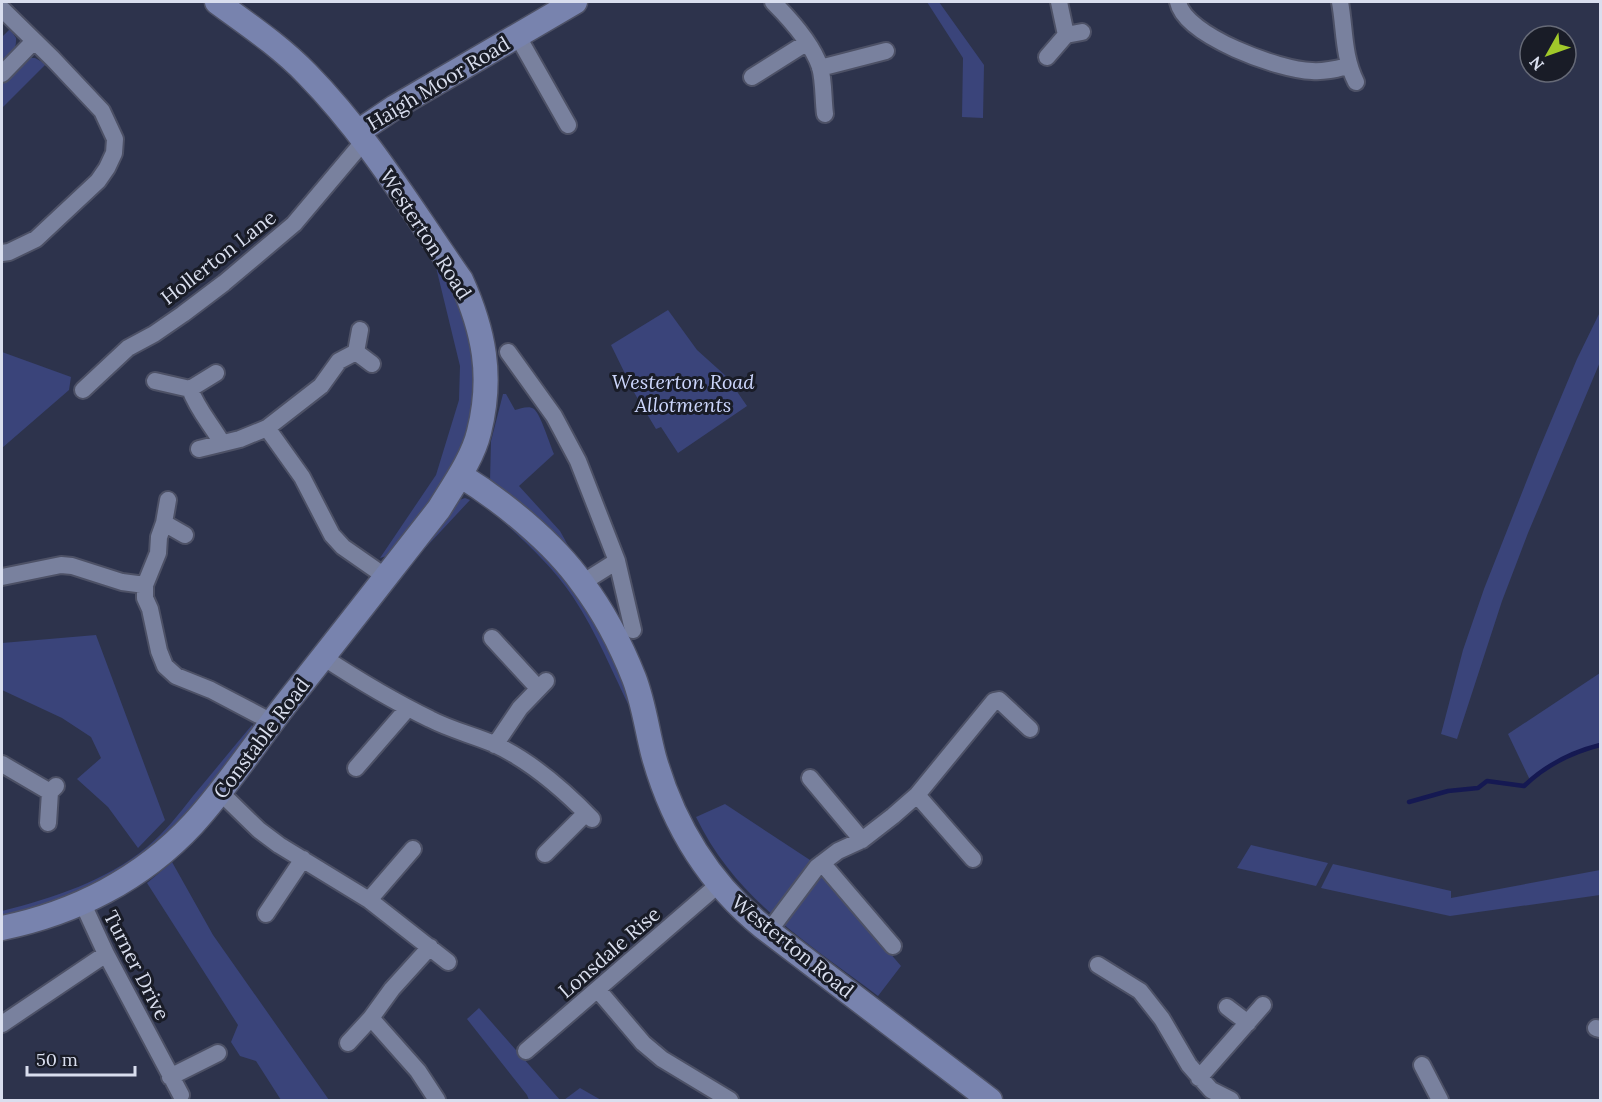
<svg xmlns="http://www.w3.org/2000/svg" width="1602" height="1102" font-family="Lora,serif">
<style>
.green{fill:#3a447a}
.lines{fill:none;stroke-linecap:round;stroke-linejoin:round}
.stream{stroke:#151952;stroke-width:4.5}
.street-casing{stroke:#4d5166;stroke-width:20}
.secondary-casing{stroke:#4d5166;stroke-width:27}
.street{stroke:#79819e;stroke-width:16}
.secondary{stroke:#7883ae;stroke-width:24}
.labels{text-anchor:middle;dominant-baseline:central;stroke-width:6;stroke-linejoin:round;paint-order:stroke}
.street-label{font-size:20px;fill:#d9deee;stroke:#191c27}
.park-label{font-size:20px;font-style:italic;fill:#ccd6fc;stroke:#191c27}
</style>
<rect width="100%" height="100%" fill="#2d334c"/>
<path class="green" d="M927,2H939L984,65L983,118L962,117L963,58Z
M10,29L16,38C17,50 10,55 2,64V37Z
M26,58H35L46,64L2,108V82Z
M434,259L457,296L475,355L473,417L450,474L390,555L380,558L436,475L459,400L460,366Z
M668,310L697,350L727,377L747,406L678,453L661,427L656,429L635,394L611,345Z
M1600,312V362L1528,533L1502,601L1457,739L1441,734L1463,650L1484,589L1538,452L1577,359Z
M2,352L71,377L69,390L2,448Z
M503,394H506L515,410C520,409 529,405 534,409C541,415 550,445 554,454L519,486L560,531L574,556L518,502L490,481L491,441Z
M465,498L470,500L386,590L454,502Z
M483,503L516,528L544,555L570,584L609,647L624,682L632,712C613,674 597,633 573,597C549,561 514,532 483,503Z
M96,635L165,820L138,848L108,807L77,779L101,758L91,737L62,718L2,690V643Z
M1600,673V745C1575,752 1551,764 1530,780L1508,734Z
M252,725V734L248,741L168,837L126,870L79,896L2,919V911C53,898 106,881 147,847C165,832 179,814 193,796C213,772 232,749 252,725Z
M725,804L810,860L901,966L878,996C807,942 736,900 696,817Z
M1251,845L1328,863L1316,886L1237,868Z
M172,862L213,935L329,1100H281L256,1061L240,1056L231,1042L238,1025L147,883Z
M1333,864L1451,891V898L1600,870V895L1450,916L1321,888Z
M479,1008L560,1100H529L527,1095L467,1019Z
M580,1088L601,1100H564Z"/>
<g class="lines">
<path class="stream" d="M1409,802L1448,791L1478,788L1487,781L1524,786C1545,766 1572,752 1600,745"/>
<defs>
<path id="street" d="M773,2C790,19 812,43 820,67C824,81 823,99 825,114
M1059,2L1066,35
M1178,2C1185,36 1279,70 1312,71C1325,72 1336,69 1348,66
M1340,2C1345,30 1343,56 1356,82
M2,9L53,59L102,111L115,139L114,153L107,168L98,181L36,239L9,252L2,253
M517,35L568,125
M1047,57L1066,35L1082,32
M820,68L886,51
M2,74L34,41
M752,77L806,43
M360,330L356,352L372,364
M508,352L554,416L578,461L617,561L633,630
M155,381L190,389L216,373
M190,389C197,409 211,424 222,443
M83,390L128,348L154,334L183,314L224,283L294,224L364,141
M267,428L302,477L332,535L343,547L386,577
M199,449L240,439L267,428L321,386L339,361L356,352
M168,500L164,523L159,537L158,553L145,585V598L150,609L159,651L165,666L176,676L211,690L272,722
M164,523L185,535
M2,577L61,565L72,566L122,582L145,585
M582,583L617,561
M492,638L538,688
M323,657C358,680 393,701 430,719C451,730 473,735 494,744C531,761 564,790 592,819
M495,745L520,708L546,681
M2,764L50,792
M356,768L408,708
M810,778L862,840
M220,792L259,830L279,845L369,900L448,962
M917,795L973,859
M48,823L50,792L56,786
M545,854L586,813
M822,863L893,946
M369,900L413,849
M83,904L106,954L181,1095
M266,914L303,859
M769,931L817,867L838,851L862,840L893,816L917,795L994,701L999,700L1030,729
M1098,965L1140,991L1162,1019L1189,1065L1211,1090L1231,1100
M598,990L643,1043L662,1059L730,1100
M1227,1007L1248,1023
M371,1018L418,1071L437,1100
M2,1024L106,954
M1596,1028L1600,1029
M348,1043L371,1018L392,989L430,947
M526,1051L719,884
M1422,1065L1440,1100
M170,1077L218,1053
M1199,1078L1263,1005"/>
<path id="secondary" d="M358,132L395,107L575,2
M460,475C502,501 553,542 582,583C603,611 621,645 634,678C644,704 647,731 654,757C673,824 709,883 763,927L990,1100
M2,928C75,913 142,879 193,824C227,787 254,745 285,705C337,640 388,574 439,509C453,486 473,458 479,432C493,376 484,331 461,280C412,210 367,135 307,74C280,46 247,24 217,2"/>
</defs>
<use href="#street" class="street-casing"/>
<use href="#secondary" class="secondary-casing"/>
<use href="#street" class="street"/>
<use href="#secondary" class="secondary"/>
</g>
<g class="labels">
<g class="street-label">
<text transform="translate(438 83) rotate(-31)">Haigh Moor Road</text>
<text transform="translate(426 234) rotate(57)">Westerton Road</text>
<text transform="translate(218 257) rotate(-38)">Hollerton Lane</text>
<text transform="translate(261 738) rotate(-53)">Constable Road</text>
<text transform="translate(793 946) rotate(39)">Westerton Road</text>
<text transform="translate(609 952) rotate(-41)">Lonsdale Rise</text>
<text transform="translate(137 965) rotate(63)">Turner Drive</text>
</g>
<g class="park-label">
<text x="683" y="381">Westerton Road<tspan x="683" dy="23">Allotments</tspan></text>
</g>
</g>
<rect width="1602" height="1102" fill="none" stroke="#d9deee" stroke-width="6"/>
<g transform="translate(1548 54) rotate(230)"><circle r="28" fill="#191c27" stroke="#666a77" stroke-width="1.5"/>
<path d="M0-4.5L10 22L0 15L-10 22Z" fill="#a1c92a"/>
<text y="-9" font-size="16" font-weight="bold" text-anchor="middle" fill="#d9deee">N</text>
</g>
<path d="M27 1066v9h108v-9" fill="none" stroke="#d9deee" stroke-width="3"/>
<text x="36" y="1066" font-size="18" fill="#d9deee" stroke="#191c27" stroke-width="4.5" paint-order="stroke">50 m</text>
</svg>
